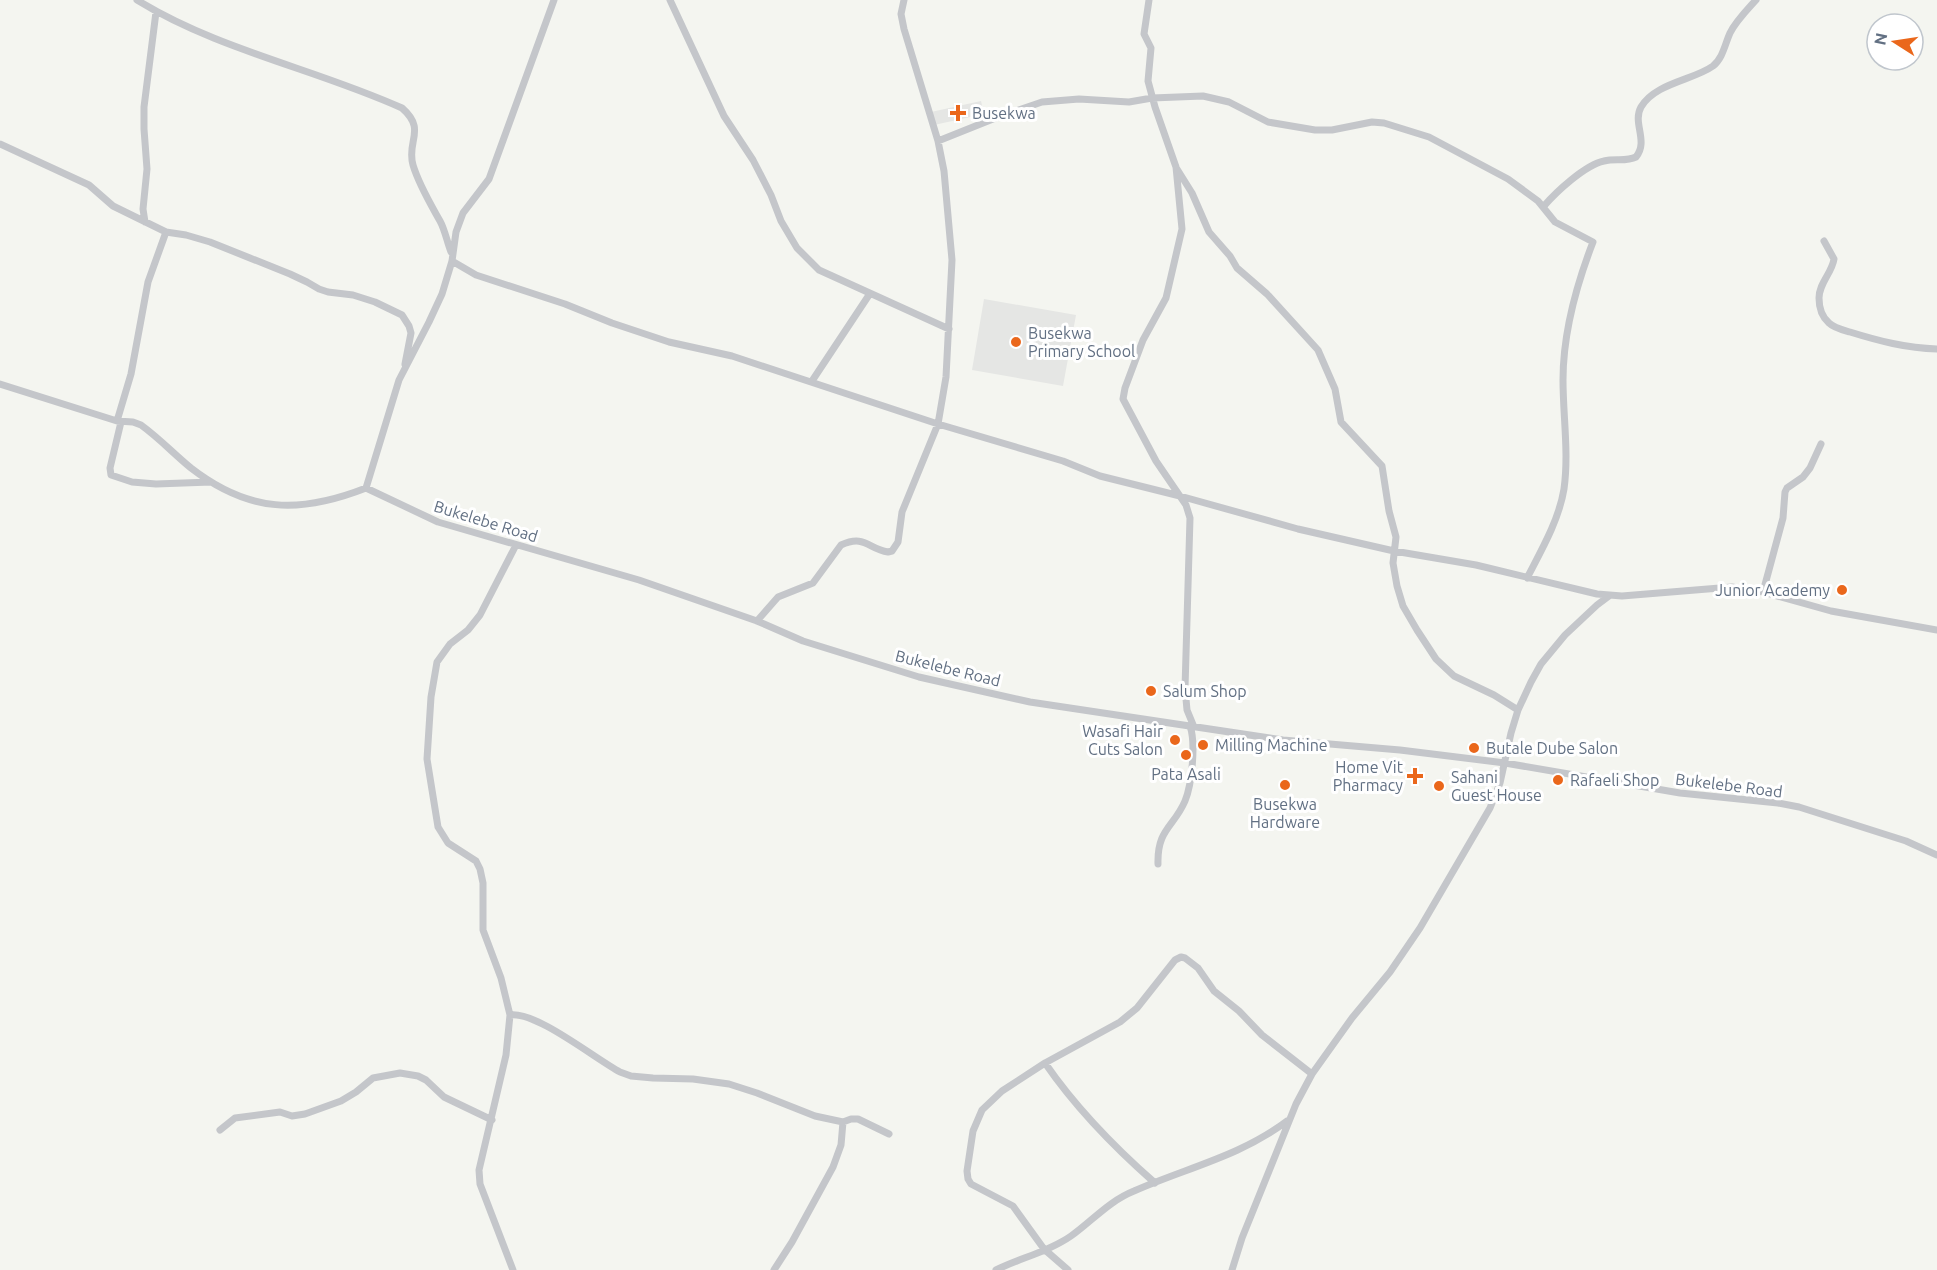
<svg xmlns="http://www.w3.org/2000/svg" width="1937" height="1270" font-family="Ubuntu,sans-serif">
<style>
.built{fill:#e5e6e4}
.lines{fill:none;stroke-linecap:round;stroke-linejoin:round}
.minor{stroke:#c4c6ca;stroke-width:7}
.poi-dot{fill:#ea671b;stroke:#fff;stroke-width:2}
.labels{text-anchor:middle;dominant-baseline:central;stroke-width:6;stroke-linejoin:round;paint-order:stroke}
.poi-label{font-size:16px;fill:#627083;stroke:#fff;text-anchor:start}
.street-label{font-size:16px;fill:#627083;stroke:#fff}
</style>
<rect width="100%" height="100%" fill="#f4f5f0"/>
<path class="built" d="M981,101L984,114L934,125L931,112Z
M984,299L1076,315L1063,386L972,370Z"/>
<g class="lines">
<path class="minor" d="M137,0C218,50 316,69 402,108C427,130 406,141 413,165C419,185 430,203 440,221C445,230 447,242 451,252
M670,0L724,116L753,160L771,195L781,221L797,248L819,270L949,329
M1149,0L1144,34L1151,48L1148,81L1155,107L1176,167L1182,229L1166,298L1143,340L1125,388L1123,399L1156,461L1186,505L1190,518L1185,688L1187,710L1194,727
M938,141L998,117L1042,102L1079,99L1129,102L1152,98L1203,96L1229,102L1268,122L1315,130H1332L1372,122L1384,123L1429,137L1508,179L1538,201L1555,222L1593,242C1576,286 1563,333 1563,380C1563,416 1569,453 1564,489C1559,520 1541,551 1527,578
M0,144L89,185L113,206L166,232L186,235L210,242L290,274L307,282L319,289L328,292L353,295L375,302L402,315L409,326L411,333L405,364
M1177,169L1192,193L1209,232L1230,256L1237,268L1267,294L1318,350L1335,389L1341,422L1382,466L1389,511L1396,537L1393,563L1397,586L1403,606L1417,630L1436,659L1454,676L1494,695L1518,710
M1544,206C1556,192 1585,165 1604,161C1615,158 1626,162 1636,157C1649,141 1632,123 1641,107C1655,83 1694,80 1713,66C1723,58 1725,44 1730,33C1736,21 1747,10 1756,0
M145,222L143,209L147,169L144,129V107L156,12
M1824,241L1834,259C1832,273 1819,283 1819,298C1819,307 1822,317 1829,323C1834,328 1843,330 1850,332C1879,341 1906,348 1937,349
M452,261L476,275L565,304L612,323L669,342L732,356L938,424L1063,461L1100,476L1180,496L1298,529L1394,551L1476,565L1597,594L1622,596L1732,587L1763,592L1831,611L1937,630
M812,381L869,295
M0,384L117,421L133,422L141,425C159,438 174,454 191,468C249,513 300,514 366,488L438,522L639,580L757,621L803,641L919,677L1030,702L1283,740L1400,750L1505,763L1680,793L1778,803L1799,807L1906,841L1937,855
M117,421L131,374L148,282L166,232
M121,422L110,468L111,475L132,482L156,484L211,482
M366,488L399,380L429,322L442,294L452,261L456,232L463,213L489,179L554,0
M1763,592L1783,518L1785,492L1787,488L1803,477L1810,468L1821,444
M757,621L778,597L813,583L841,545C865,534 868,549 888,552L892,551L898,542L902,512L938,424L946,377L952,260L944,171L938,141L904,29L901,14L904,0
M1158,864C1157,829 1174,827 1185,801C1192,784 1196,743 1190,726
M510,1015C536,1011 594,1058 620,1072L631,1076L653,1078L693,1079L729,1084L757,1093L815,1116L843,1122L851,1119H858L889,1134
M1045,1063C1076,1108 1114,1147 1155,1183
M220,1130L235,1118L280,1112L292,1116L305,1114L341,1101L356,1092L373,1078L400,1073L418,1076L426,1080L444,1097L492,1120
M513,1270L480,1184L479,1170L506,1055L510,1015L501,978L483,930V883L480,869L476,861L448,843L438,827L427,759L431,697L437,662L450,644L468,630L480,615L516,545
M774,1270L792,1242L833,1167L841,1145L843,1122
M996,1270C1020,1258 1048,1252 1071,1236C1092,1221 1109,1201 1134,1191C1186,1168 1241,1156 1287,1121
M1068,1270L1044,1249L1013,1206L971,1184L968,1179L967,1171L973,1131L982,1110L1002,1091L1045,1063L1120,1022L1137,1008L1175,960L1181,957L1185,958L1198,968L1214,991L1239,1011L1262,1035L1312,1074
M1232,1270L1242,1238L1296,1104L1312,1074L1352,1018L1390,972L1420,928L1490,808L1500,783L1511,733L1518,710L1531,682L1541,664L1565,635L1597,605L1609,596"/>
</g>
<g class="poi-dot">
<path d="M955 104h6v6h6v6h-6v6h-6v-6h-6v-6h6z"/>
<circle cx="1016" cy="342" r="6"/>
<circle cx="1842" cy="590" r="6"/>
<circle cx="1151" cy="691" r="6"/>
<circle cx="1175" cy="740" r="6"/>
<circle cx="1203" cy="745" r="6"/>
<circle cx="1474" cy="748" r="6"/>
<circle cx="1186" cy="755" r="6"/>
<path d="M1412 767h6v6h6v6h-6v6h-6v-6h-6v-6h6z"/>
<circle cx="1558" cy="780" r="6"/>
<circle cx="1285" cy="785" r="6"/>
<circle cx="1439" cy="786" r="6"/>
</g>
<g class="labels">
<g class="poi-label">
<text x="972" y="113">Busekwa</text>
<text x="1028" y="333">Busekwa<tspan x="1028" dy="18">Primary School</tspan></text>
<text x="1830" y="590" text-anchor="end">Junior Academy</text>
<text x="1163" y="691">Salum Shop</text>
<text x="1163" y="731" text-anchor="end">Wasafi Hair<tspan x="1163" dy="18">Cuts Salon</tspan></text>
<text x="1215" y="745">Milling Machine</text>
<text x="1486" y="748">Butale Dube Salon</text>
<text x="1403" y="767" text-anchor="end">Home Vit<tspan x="1403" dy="18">Pharmacy</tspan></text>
<text x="1186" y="774" text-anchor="middle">Pata Asali</text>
<text x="1451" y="777">Sahani<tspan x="1451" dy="18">Guest House</tspan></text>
<text x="1570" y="780">Rafaeli Shop</text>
<text x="1285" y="804" text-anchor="middle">Busekwa<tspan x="1285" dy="18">Hardware</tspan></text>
</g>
<g class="street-label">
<text transform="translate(486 521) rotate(17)">Bukelebe Road</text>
<text transform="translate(948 668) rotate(14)">Bukelebe Road</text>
<text transform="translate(1729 785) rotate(7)">Bukelebe Road</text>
</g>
</g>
<g transform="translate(1895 42) rotate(282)"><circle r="28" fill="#ffffff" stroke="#c0c6cd" stroke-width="1.5"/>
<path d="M0-4.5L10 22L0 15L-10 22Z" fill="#ea671b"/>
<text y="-9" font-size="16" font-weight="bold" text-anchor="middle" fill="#627083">N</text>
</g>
</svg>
